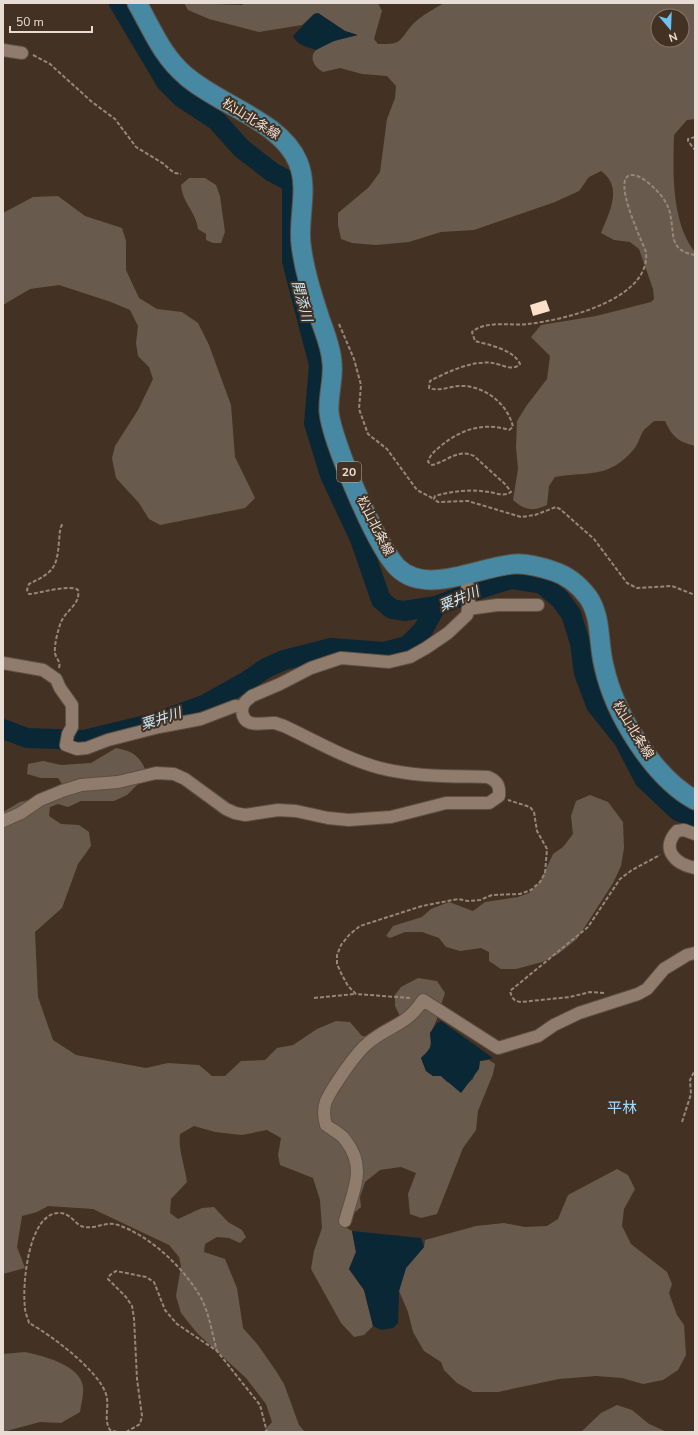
<svg xmlns="http://www.w3.org/2000/svg" width="698" height="1435" font-family="'Nunito Sans','Noto Sans JP',sans-serif">
<style>
.green{fill:#695a4e;fill-rule:evenodd}
.water{fill:#0a2736}
.lines{fill:none;stroke-linecap:round;stroke-linejoin:round}
.river{stroke:#0a2736;stroke-width:20}
.building{fill:#fde0c9}
.minor-casing{stroke:#5e5044;stroke-width:14}
.primary-casing{stroke:#5e5044;stroke-width:21}
.path{stroke:#95877b;stroke-width:2;stroke-dasharray:4 2;stroke-linecap:butt}
.minor{stroke:#8f7c6c;stroke-width:12}
.primary{stroke:#4788a2;stroke-width:19}
.labels{text-anchor:middle;dominant-baseline:central;stroke-width:4;stroke-linejoin:round;paint-order:stroke}
.shield{fill:#433224;stroke:#b6aa9f;stroke-width:1}
.shield-label{font-size:12px;font-weight:bold;fill:#e8ddd4}
.street-label{font-size:13px;fill:#e8ddd4;stroke:#433224}
.water-label{font-size:14px;font-style:italic;fill:#c7e8fc;stroke:#433224}
.quarter-label{font-size:15px;fill:#9edbff;stroke:#433224}
</style>
<rect width="100%" height="100%" fill="#433224"/>
<path class="green" d="M184,3L242,5L245,3H378L382,11L374,39L378,44C403,45 399,40 413,24C422,15 434,9 444,3H695V119L687,120L674,135C673,171 671,222 695,252V446C678,441 673,438 665,421H654C651,424 647,427 644,430C640,435 639,443 634,449C609,479 589,471 555,477L549,486L547,505C533,512 524,510 513,500L518,469L516,447L517,421L527,405L547,379L550,356L531,337L541,325L596,316L651,302L654,299L653,289L639,249L630,242L614,240L601,233C610,211 623,187 601,171L589,177L579,191L555,202L474,230L441,232L409,242L376,245L352,243L341,239L338,225V213L369,187L380,172L387,119L395,98L396,86L387,76L362,74L340,68L323,72C320,70 315,67 314,63C304,44 347,38 357,35L345,31L318,13L314,14L302,25L259,32L209,19L188,10ZM658,16H682V40H658Z
M189,178H205L216,185L220,196L225,232L221,243H213L206,240V234L198,229C196,212 182,202 181,185Z
M58,196L85,216L122,228L126,241V270L139,298L157,309L182,312L198,323L209,345L231,405L235,457L255,498L245,508L160,525L149,519L139,503L116,478L112,458L115,446L138,410L153,379L149,367L138,356L136,343L138,326L130,310L111,302L59,285L30,289L3,305V213L33,197Z
M116,748C134,751 142,758 147,775L127,795L114,801H81L68,807L58,804L50,807L49,816L61,824L79,825L89,832L91,846L78,864L62,908L35,932L38,997L53,1040L76,1055L146,1068L168,1063L199,1065L212,1076H225L241,1061L265,1060L277,1048L293,1045L317,1029L336,1021L350,1022L362,1036L382,1037L401,1018L395,1006V995L401,987L418,978L437,981L445,993C440,1007 438,1021 430,1033C432,1048 431,1048 421,1058L426,1071L433,1076H441L447,1082L465,1086L473,1079L479,1061L489,1060L495,1064L493,1074L478,1111L476,1130L463,1148L437,1214L421,1218L410,1214L408,1194L416,1173L401,1167L380,1170L365,1182L360,1197L361,1207L353,1214L341,1211L339,1218L345,1227L352,1231L356,1252L349,1269L364,1290L373,1326L364,1335L354,1337L341,1323L311,1269L314,1251L322,1228L320,1200L313,1178L280,1165L278,1155L281,1138L267,1130L242,1135L215,1132L194,1126L180,1134C178,1150 185,1166 187,1182L171,1199L170,1213L178,1219L202,1208L214,1207L228,1222L242,1230L246,1237L240,1243L229,1238L217,1237L205,1244L204,1252L225,1259L237,1288L243,1328L258,1345L276,1371L284,1384L299,1425L305,1432H263L272,1422L266,1404L246,1378L197,1333L181,1313L176,1296L181,1266L179,1257L169,1245L93,1209L48,1206L37,1212L22,1216L17,1247L25,1268L3,1274V812L20,802L33,799L64,787L58,778H41L27,774L28,764L43,761L61,765L91,763Z
M590,795L608,802L623,822L624,848L621,866L613,883L577,939L558,954L542,962L516,969H501L489,961V952L481,948L460,951L446,947L439,938L422,932H405L390,938L386,936L393,926L422,917L431,909L449,902L473,911L485,902L518,897L529,893L540,882L553,854L563,847L573,834L571,816L576,801Z
M617,1169L628,1175L635,1189L624,1209L622,1226L631,1244L667,1272L672,1284L669,1293L677,1315L684,1325L686,1355L678,1370L663,1380L643,1384L622,1378L596,1376L559,1379L498,1392H473L457,1383L444,1370L441,1362L424,1351L413,1332L408,1312L399,1291L406,1268L424,1247L425,1240L476,1226L504,1223L525,1227L547,1226L558,1219L568,1195Z
M25,1352C43,1356 81,1365 83,1387C84,1395 81,1404 80,1412L61,1423L40,1422L3,1432V1354Z
M617,1405L632,1410L649,1424L667,1432H581L601,1413Z"/>
<path class="water" d="M318,13L345,31L358,35L334,41L316,50C308,47 296,45 293,36L314,14Z
M441,1021L493,1058L480,1061L479,1069L461,1093L441,1076H433L426,1071L421,1058C431,1048 432,1048 430,1033L437,1023Z
M352,1231L421,1238L424,1247L406,1268L399,1291L398,1323L393,1328L381,1330L373,1326L364,1290L349,1269L356,1252Z"/>
<g class="lines">
<path class="river" d="M119,3L166,82L182,98L217,121L241,148L272,172L289,181L292,188V261L319,365L314,423L330,475L360,539L381,600L392,609L404,611L436,606
M3,729L27,738L84,740L154,723L204,705L247,681L266,668L284,660L331,648L384,652L407,646L423,630L436,606L482,588L511,579L542,584L560,599L571,614L580,643L584,673L596,705L624,740L644,779L678,811L695,818"/>
</g>
<path class="building" d="M546,300L550,311L533,316L530,305Z"/>
<g class="lines">
<defs>
<path id="minor" d="M3,50L22,53
M468,609L497,605H538
M3,663L43,670L56,679L60,688L72,705V727L68,734L66,745L77,749L87,748L108,740L159,727L201,719L235,706L242,707
M3,821L21,813L40,800L62,791L81,785L118,782L156,773L174,774L185,779L226,809L235,813L245,815L278,810L296,811L328,818L349,820L391,817L446,803H489L499,796C500,785 497,781 488,777C452,776 414,777 380,768C346,759 316,741 284,726C281,725 278,724 275,723C263,722 244,730 242,711C242,703 247,700 252,696L280,684L311,668L341,658L389,662L410,657L426,648L448,633L467,615L469,601L466,574
M695,834L684,830L677,831C660,849 675,864 695,868
M345,1221C353,1191 367,1168 346,1141C342,1134 332,1130 326,1125C324,1118 323,1109 326,1101C332,1088 355,1054 367,1044C388,1025 406,1027 423,1000L498,1048L538,1036L554,1025L579,1013L638,994L647,989L664,969L687,955L695,953"/>
<path id="primary" d="M137,3C152,29 162,56 186,76C219,105 281,121 298,162C309,188 298,217 301,244C304,270 312,294 320,319C325,333 331,347 332,362C334,378 328,395 329,412C332,441 377,548 398,568C427,596 480,566 515,564C528,563 541,567 553,571C566,575 579,585 588,597C602,617 598,644 604,666C614,713 653,777 695,800"/>
</defs>
<use href="#minor" class="minor-casing"/>
<use href="#primary" class="primary-casing"/>
<path class="path" d="M33,55L50,64L92,102L115,119L136,147L164,164L169,169L175,173L181,174
M695,137L688,139V141L695,150
M695,255C668,250 675,235 670,213C668,204 661,194 654,188C649,183 639,174 631,175C611,177 642,241 646,252C651,300 563,320 528,324C510,326 486,320 472,332L475,341C489,345 513,349 520,364C513,372 501,364 493,363C473,360 447,372 430,381L429,388C439,392 450,386 460,386C484,385 508,404 513,427L509,430C484,422 462,429 442,445C436,450 430,454 428,462L432,465C446,462 458,448 474,456L506,485L511,492C504,497 496,493 489,492C471,489 452,491 435,496L434,499L438,502L468,501L521,517L535,515L556,507L560,509L594,539L627,583L637,588L672,586L695,595
M339,324L354,359L361,385L359,409L368,434L387,449L417,490L434,499
M59,668C61,661 56,659 55,653C54,645 58,630 61,622C66,610 81,604 78,590C70,584 41,593 29,594L27,590L29,584C53,572 57,569 59,541C60,534 59,529 63,523
M604,993L590,992L570,997L521,1002C513,1001 512,998 510,991L588,927L620,879L632,870L660,855
M314,998L355,994
M410,998L356,994L348,986L341,973L337,964V955L341,945L349,935L360,926L422,906L458,899L468,901L480,900L492,895L520,894L531,890L540,882L545,873L547,849L537,831L534,812L530,807L508,800
M682,1122L691,1094L690,1080L695,1070
M117,1432L110,1430C103,1419 110,1406 106,1394C98,1370 51,1335 29,1323C28,1318 25,1313 25,1308C22,1286 28,1213 59,1213C72,1213 75,1226 85,1227C96,1229 106,1221 118,1225C150,1236 182,1266 200,1296C209,1312 212,1333 217,1351
M126,1432L140,1424L142,1416L137,1379L134,1318L132,1306L126,1297L108,1279L110,1275L116,1271L146,1277L154,1282L165,1310L177,1324L217,1351L260,1405L267,1432"/>
<use href="#minor" class="minor"/>
<use href="#primary" class="primary"/>
</g>
<g class="labels">
<rect class="shield" x="337" y="462" width="24" height="20" rx="3"/>
<g class="shield-label">
<text x="349" y="472">20</text>
</g>
<g class="street-label">
<text transform="translate(251 119) rotate(32)">松山北条線</text>
<text transform="translate(375 526) rotate(63)">松山北条線</text>
<text transform="translate(633 730) rotate(58)">松山北条線</text>
</g>
<g class="water-label">
<text transform="translate(302 301) rotate(75)">開添川</text>
<text transform="translate(459 599) rotate(-23)">粟井川</text>
<text transform="translate(161 719) rotate(-18)">粟井川</text>
</g>
<g class="quarter-label">
<text x="622" y="1108">平林</text>
</g>
</g>
<rect width="698" height="1435" fill="none" stroke="#e8ddd4" stroke-width="8"/>
<g transform="translate(670 28) rotate(161)"><circle r="19" fill="#433224" stroke="#85766a"/>
<path d="M0-3L7 15L0 10L-7 15Z" fill="#6dc2f3"/>
<text y="-6" font-size="11" font-weight="bold" text-anchor="middle" fill="#e8ddd4">N</text>
</g>
<path d="M10 26v6h82v-6" fill="none" stroke="#e8ddd4" stroke-width="2"/>
<text x="16" y="26" font-size="12" fill="#e8ddd4" stroke="#433224" stroke-width="3" paint-order="stroke">50 m</text>
</svg>
